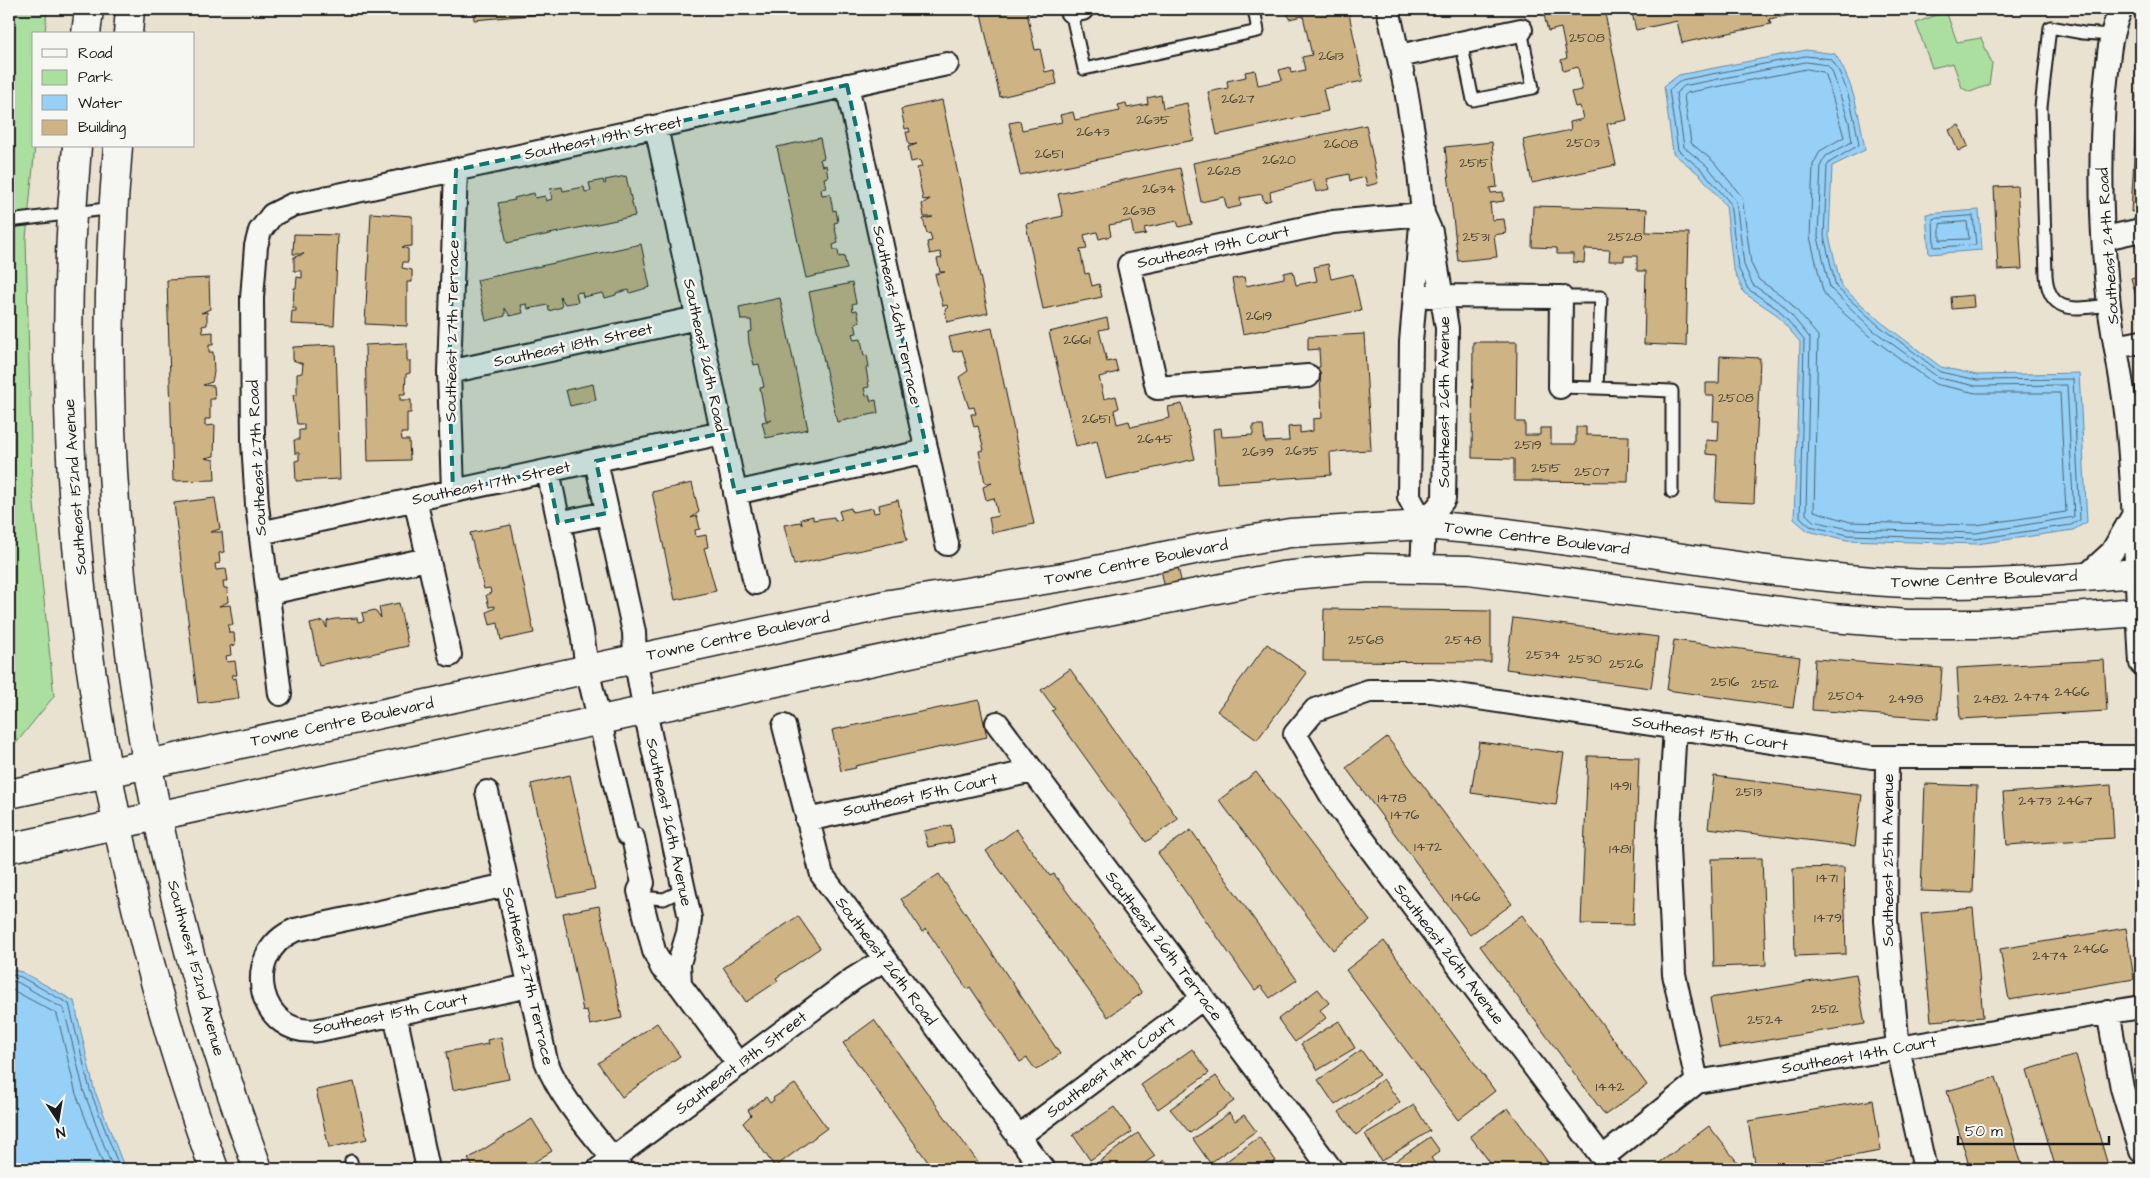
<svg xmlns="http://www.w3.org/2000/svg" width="2150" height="1178" font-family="'Architects Daughter',sans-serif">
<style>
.green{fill:#abdfa0;stroke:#647e5e}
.water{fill:#96d0f6;stroke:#65889f}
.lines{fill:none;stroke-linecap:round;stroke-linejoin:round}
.shore{stroke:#4d6473;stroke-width:1}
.building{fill:#ceb484;stroke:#1c1c1c}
.lane-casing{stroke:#1c1c1c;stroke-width:15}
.street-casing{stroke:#1c1c1c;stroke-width:26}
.secondary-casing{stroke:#1c1c1c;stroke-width:31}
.lane{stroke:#f6f6f2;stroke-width:11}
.street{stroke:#f6f6f2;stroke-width:22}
.secondary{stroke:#f6f6f2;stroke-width:28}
.marked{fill:#0f766e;fill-opacity:0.2;stroke:#0f766e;stroke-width:4;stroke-dasharray:10 6;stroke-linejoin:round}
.labels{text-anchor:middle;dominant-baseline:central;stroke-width:5;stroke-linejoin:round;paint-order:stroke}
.number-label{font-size:14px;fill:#484236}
.street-label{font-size:16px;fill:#1c1c1c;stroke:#f6f6f2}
</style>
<rect width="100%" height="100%" fill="#eae2d1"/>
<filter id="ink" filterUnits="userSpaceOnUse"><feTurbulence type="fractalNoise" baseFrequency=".02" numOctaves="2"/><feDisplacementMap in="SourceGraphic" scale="10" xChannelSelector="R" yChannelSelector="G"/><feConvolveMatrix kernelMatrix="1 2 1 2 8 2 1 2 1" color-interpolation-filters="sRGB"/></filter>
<g filter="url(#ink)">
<path class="green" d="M9,9H47L45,34H34L35,146L26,239L32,485L54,696L9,752Z
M1946,11L1957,42L1981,38L1992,64L1989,85L1970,92L1962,88L1953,63L1932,68L1916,23Z"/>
<path class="water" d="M1806,50L1835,54C1853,82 1860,117 1865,150L1832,166L1829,236L1841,286L1881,322L1941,367L1977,375L2079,373L2087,522L2073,530L1977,544L1847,540L1808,531L1794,519L1800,342L1776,314L1744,293L1733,268L1726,206L1700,175L1673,153L1664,86L1679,75Z
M1979,210L1982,250L1929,254L1926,214Z
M9,969L22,972L74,1001L94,1089L125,1169H9Z"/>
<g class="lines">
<path class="shore" d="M1806,56L1831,59C1847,79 1855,120 1859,145L1830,162L1827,166L1824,236L1836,287L1878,325L1940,372L1977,380L2073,379L2080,520L2071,525L1976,539L1848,535L1810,526L1800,517L1804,340L1779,310L1748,289L1738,267L1730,203L1703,171L1678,150L1669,90L1682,80Z
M1806,62L1827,65L1832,71L1849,122L1852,142L1826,156L1821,164L1818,237L1830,288L1873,330L1939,378L1976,386L2067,385L2074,517L1976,533L1849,529L1813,521L1806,514L1810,338L1783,305L1753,285L1744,265L1736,201L1708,167L1684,147L1676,93L1684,86Z
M1807,69L1823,72L1826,75L1844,137L1820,151L1813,165L1810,237L1823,291L1827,298L1869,336L1935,384L1976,393H2060L2066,512L1976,525L1850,522L1814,511L1818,336L1788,300L1759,280L1751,263L1742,197L1714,162L1691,143L1684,96L1687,93Z
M1973,216L1976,245L1934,247L1933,219Z
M1967,222L1969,239L1940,240V224Z
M9,974L21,977L69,1004L90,1090L120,1169
M9,980L19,983L64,1009L84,1092L113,1169
M9,988L57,1014L76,1094L105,1169"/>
</g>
<path class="building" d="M473,9H541V14L474,20Z
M980,9H1036L1037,11L1027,13L1035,50L1040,49L1045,72L1054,70L1057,84L1000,97Z
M1287,9H1348L1363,81L1323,89L1328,111L1217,135L1208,92L1228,88L1227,81L1246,77L1245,72L1255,70L1258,85L1282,80L1279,70L1290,67L1291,73L1305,70L1302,57L1312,55L1303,16L1289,19Z
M1443,9H1457L1444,12Z
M1574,9H1604L1627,120L1607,124L1616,165L1532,183L1523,140L1571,130L1570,122L1583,119L1580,106L1575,107L1571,92L1582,90L1578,67L1563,71L1561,60L1567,58L1561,28L1548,31L1544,15Z
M1631,9H1794L1796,14L1769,19L1771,24L1682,43L1677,21L1636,30Z
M1161,95L1163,108L1187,103L1194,140L1020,175L1009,123L1020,121L1022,130L1062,122L1060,115L1073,112L1075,120L1120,111L1118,105L1126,103L1127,108L1148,104L1147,98Z
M2141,95V109L2137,96Z
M942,100L988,313L947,322L945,309L948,308L947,305L943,306L935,274L945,272H940L937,259L942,258L940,252L930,254L927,242L932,241L930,233L927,234L923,219L933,217H924L922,204L930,199L923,200L917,168L922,167L920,160L911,162L908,147L917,144L909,145L906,132H910L909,128L905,129L901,109Z
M2141,119V210L2131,212L2136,121Z
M1366,125L1378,183L1367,186L1365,177L1350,181L1349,174L1327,179L1330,189L1316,192L1313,180L1270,192L1271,200L1264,202L1262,194L1240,198L1241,206L1227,209L1224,197L1201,202L1193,163Z
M1959,125L1968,146L1958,151L1949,130Z
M820,138L824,158L820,159L822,166L826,165L828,177L824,178L826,188L821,189L822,195L830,194L833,211L836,210L838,222L834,223L838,243L833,245L834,250H838L839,257L844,256L847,269L806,278L777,147Z
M1492,142L1497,187L1490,188L1491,193L1503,192L1504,201L1490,203L1492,220L1504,219L1506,233L1494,235L1497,257L1458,261L1445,147Z
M1180,168L1192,224L1179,227L1177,221L1144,228L1146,234L1134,236L1131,221L1109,225L1111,236L1099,239L1097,232L1084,235L1087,249L1080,250L1085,274L1089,273L1092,286L1099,284L1102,297L1043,309L1026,224L1063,216L1058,194Z
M626,176L635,216L507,243L498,203L515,200L514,198L534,193L535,198L545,196L546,201L552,199L550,189L562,187L563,191L584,187L585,192L591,191L589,183L603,180L604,184L606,183L605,180Z
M2017,186L2022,269L1998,270L1994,187Z
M1533,206L1647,209L1646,232L1689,233L1686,346L1644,344L1646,271H1637V256H1624V261H1609L1610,250L1585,249L1584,263L1573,262V254H1557V248L1532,247Z
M371,213L412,216V246L402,247L408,249V262H403L402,268L412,270V282H407V326L365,324Z
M294,234L338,235L334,326L291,324L292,311H296V308H293L294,288H296L297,277L302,278V271H294V257L304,254H293Z
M641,244L650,287L630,293L629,290L616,293V295L605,298L603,293L583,297L582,292L576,293L578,302L565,304L560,296L562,307L549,311L548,305L528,309L527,304L521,305L523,313L510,316L505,308V316L486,321L477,280Z
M1328,264L1331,279L1353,274L1361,310L1243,334L1232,279L1244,277L1246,286L1284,278V273L1293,271L1296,285L1317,281L1314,267Z
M2141,275V310H2140L2131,278Z
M209,278L210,309L201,313L207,312V325L202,326L203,333L213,332V345H209V352H213L214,372L212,382L203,385L214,386L215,399H210V419H205V426L215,425L214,456L205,458L214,460L215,480L173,481L167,280Z
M852,283L856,303L852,304L853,311L857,310L860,322L855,323L857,333L852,334L854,340L861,339L864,356L867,355L869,367L866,368L869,387L864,388L866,396L869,395L871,401L876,400L878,413L837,422L809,292Z
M1973,295L1974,307L1952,309L1951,297Z
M780,298L808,429L766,438L762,422L772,420H766L760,388L764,387L759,364L754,365L749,343L748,332L752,331L751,320H741L739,307Z
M1107,318L1109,328L1099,330L1107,362L1115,360L1118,372L1099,377L1104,399L1116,396L1119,408L1114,410L1117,424L1129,421L1131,427L1170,418L1168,407L1182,404L1195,459L1106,479L1097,441L1076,446L1049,332Z
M992,328L1034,524L992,533L989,518L998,516L994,498L986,500L983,487L992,483H985L979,451L984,450L978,426L974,427L971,414H976L974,407L969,408L959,377L968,371L962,350L953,352L949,337Z
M1364,334L1371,450L1330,452L1331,475L1217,483L1213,429L1221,428L1222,437L1253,435V425H1263L1265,442L1289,441L1288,427L1300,426V433L1313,431V419L1322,418L1320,373L1313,374V368L1320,367L1319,349L1308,350V337Z
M1473,342H1517L1516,422H1525V435H1540V428H1551V444H1576V427H1586V435L1629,436L1628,482L1514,481V459L1472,458Z
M407,343V361H410V373L406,374L405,394H400V400H411V413H407V433H401L402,440H409L410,460L368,461L365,345Z
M336,345L340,479L296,481L295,461L299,460V453H295L294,440H299V430H304V424H297L293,395H297V374L302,373L303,364L293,360V347Z
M1720,356L1760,358L1754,503L1715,501L1717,455L1706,454V440L1718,441L1719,421H1713L1714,396H1706V383H1719Z
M593,384L596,400L570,406L566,390Z
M692,483L699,512L691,518L697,516L700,529L695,530L696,537L706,535L708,547L704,548L716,591L675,600L652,492Z
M215,498L220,529L210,532H222L224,552L219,553L220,563L215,564L216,570L226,569L228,581H223L224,588H227L228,602L219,606L230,605L233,625H228L229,633H234L235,645L230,646L231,655L226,656L227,662L235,661L237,675H232L233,679L236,678L239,698L198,703L174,503Z
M898,500L907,540L794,565L784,525L800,522L802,525L801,519L813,516V520L834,517L835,521L842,520L839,511L851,508L852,512L873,508L874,513L880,512L879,505Z
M511,525L534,633L501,640L498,623L490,625L487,612L495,608V606L489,607L486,595L491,593L490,588L484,589L470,533Z
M1178,567L1182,585L1165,588L1161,570Z
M399,603L408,646L319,665L310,624L323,621L327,628V621L335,619L357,618L358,622L364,621L362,613L375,610L381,618L379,607Z
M1324,609L1491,611V662L1323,661Z
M1513,618L1658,637L1651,688L1506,669Z
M1674,640L1800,657L1793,708L1667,690Z
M1267,644L1307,673L1257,740L1217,711Z
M1815,659L1942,668L1938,719L1812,710Z
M2104,660L2107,711L1960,719L1957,668Z
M1070,669L1178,819L1146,842L1052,711L1055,709L1041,690Z
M979,700L987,737L855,766L856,768L841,771L832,730Z
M1387,737L1512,904L1470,935L1346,768Z
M1479,742L1564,753L1556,805L1471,793Z
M1588,756L1639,757L1633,925L1581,924Z
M1256,772L1370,921L1333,950L1219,800Z
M570,775L595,889L557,897L531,784Z
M1714,776L1862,795L1855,846L1708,828Z
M1925,784L1977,786L1973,893L1921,891Z
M2111,785L2114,838L2007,845L2003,793Z
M951,825L954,842L928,847L924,831Z
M1016,829L1050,876L1054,874L1142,993L1108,1017L986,851Z
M1191,830L1297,980L1270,998L1261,986L1255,990L1158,853Z
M1762,858L1766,965L1714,967L1711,859Z
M1844,867L1846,954L1795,956L1793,868Z
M939,874L1060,1054L1036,1070L1027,1058L1020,1062L970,987L967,989L926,929L922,932L901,899Z
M599,906L622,1018L590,1025L587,1010L583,1011L563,913Z
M1973,908L1983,1017L1931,1021L1921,913Z
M1522,915L1647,1085L1605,1115L1480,946Z
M798,916L820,948L776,978L778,981L746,1002L723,967Z
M2126,928L2134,979L2009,1000L2000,949Z
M1384,941L1495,1091L1458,1120L1346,970Z
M1856,974L1865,1024L1719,1048L1710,998Z
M1318,989L1329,1003L1320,1010L1326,1018L1295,1042L1278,1019Z
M874,1020L980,1165L983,1163L987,1169H933L843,1043Z
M1339,1021L1355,1048L1318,1070L1301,1044Z
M657,1023L680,1056L622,1097L598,1063Z
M501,1037L509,1079L453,1090L446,1052L488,1044L487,1040Z
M1192,1049L1209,1073L1158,1109L1141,1085Z
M1361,1050L1379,1075L1335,1105L1318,1080Z
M2076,1055L2109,1169H2056L2027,1070Z
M1216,1076L1234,1101L1190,1133L1170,1109Z
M1996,1077L2023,1169H1970L1947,1091Z
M1383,1079L1400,1102L1356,1135L1339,1112Z
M354,1082L367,1139L329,1148L316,1090Z
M795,1084L827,1128L775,1167L743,1123L751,1115L748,1110L766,1097L770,1103L774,1100L773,1098Z
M1873,1100L1881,1151L1776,1169H1756L1748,1121Z
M1414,1105L1430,1131L1381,1161L1365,1134Z
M1114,1107L1132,1132L1090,1160L1073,1135Z
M1508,1108L1553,1169H1495L1470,1136Z
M1229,1113L1235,1121L1244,1115L1256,1131L1210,1163L1193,1139Z
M532,1119L552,1151L523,1169H474L468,1159Z
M1709,1126L1741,1167L1738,1169H1651Z
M1138,1133L1155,1156L1136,1169H1094L1092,1167Z
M1259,1137L1276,1161L1264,1169H1216Z
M1430,1137L1440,1151L1431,1158L1437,1166L1432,1169H1390L1388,1166Z
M1165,1160L1172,1169H1153Z
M1456,1164L1460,1169H1448Z"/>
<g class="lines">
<defs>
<path id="lane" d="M1071,11L1084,69L1258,31L1254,9
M1461,42L1473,100L1533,88L1521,30
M9,221L114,208
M1561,297H1601L1597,388L1672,391V492
M2109,305C2078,308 2049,317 2046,275L2041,107L2050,27L2083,33L2112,35
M1560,387L1597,388
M640,897L664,899L683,890
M351,1161L353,1169"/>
<path id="street" d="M1388,9L1406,90L1418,162L1423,214L1431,232L1447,328L1444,499L1424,525
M2121,9C2109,33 2108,64 2105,90C2099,160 2101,236 2109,305C2114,344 2123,382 2127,421C2135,502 2136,582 2141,663
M1071,11L1082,9
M1399,56L1521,30
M847,85L947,544
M656,127L755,583
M1421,225L1411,342L1409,497L1424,525L1422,568
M2105,238L2141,230
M1428,296L1561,297L1560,387
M2116,347L2141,342
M449,372L697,318
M1308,376L1157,388L1129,265L1333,222L1423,214
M596,461L634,632L635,658L645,711L690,918L688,933L679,963L680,985
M548,471L582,632L587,669L627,834L633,838L643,883L639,891L654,951L662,968L680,985L739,1065
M453,491L449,372L456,170
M735,493L927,451
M415,499L450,655
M558,523L607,513
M260,533L722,433
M2086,576L2112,552L2134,514
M269,593L428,559
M280,694L257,505L253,442L252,298L256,246L260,231L272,215L292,205L947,64
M997,723L1331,1169
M784,726L822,875L1043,1169
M1675,727L1668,847L1674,974L1697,1082
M1887,757L1886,921L1898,1048L1925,1169
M487,792L546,1061C561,1101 595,1135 621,1169
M807,820L1033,771
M507,885L295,930C239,954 259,1039 319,1030L529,986
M2108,1012L2122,1088L2141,1151
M395,1014L428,1169
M1018,1137L1203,998
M1602,1158L1697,1082L2141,1007
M599,1169L853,979L885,959
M1611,1169L1335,802L1295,734L1315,710L1369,691H1431L1872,757H2141"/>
<path id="secondary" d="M86,34L89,9
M128,34L130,9
M77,146C46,490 98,845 214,1169
M118,146C88,492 138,844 258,1169
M9,794L890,604L1063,577L1208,547L1290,533L1424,525L1481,530C1616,544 1753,574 1888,582C1971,588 2055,579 2137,573
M9,848L1068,619L1282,576L1368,568L1469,570L1833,618L1906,624H1980L2138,612"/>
</defs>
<use href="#lane" class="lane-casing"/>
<use href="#street" class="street-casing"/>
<use href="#secondary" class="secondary-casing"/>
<use href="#lane" class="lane"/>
<use href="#street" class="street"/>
<use href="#secondary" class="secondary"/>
</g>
</g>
<path class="marked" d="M847,85L927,451L735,493L722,433L596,461L607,513L558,523L548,471L453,491L449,372L456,170Z"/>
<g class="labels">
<g class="number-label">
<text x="1587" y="38">2508</text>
<text x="1331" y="56">2613</text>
<text x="1238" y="99">2627</text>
<text x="1153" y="120">2635</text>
<text x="1093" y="132">2643</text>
<text x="1583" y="143">2503</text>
<text x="1341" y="144">2608</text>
<text x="1049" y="154">2651</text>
<text x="1279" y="160">2620</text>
<text x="1474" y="163">2515</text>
<text x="1224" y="171">2628</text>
<text x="1159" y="189">2634</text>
<text x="1139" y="211">2638</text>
<text x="1476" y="237">2531</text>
<text x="1625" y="237">2528</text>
<text x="1259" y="316">2619</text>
<text x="1077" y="340">2661</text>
<text x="1736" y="398">2508</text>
<text x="1096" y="419">2651</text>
<text x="1155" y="439">2645</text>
<text x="1528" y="445">2519</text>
<text x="1302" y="451">2635</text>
<text x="1258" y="452">2639</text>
<text x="1546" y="468">2515</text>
<text x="1592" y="472">2507</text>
<text x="1366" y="640">2568</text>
<text x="1463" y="640">2548</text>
<text x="1543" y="655">2534</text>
<text x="1585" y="659">2530</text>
<text x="1626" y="664">2526</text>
<text x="1725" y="682">2516</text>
<text x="1765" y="684">2512</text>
<text x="2072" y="692">2466</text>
<text x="1846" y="696">2504</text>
<text x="2032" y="697">2474</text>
<text x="1906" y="699">2498</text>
<text x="1991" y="699">2482</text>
<text x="1621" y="786">1491</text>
<text x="1749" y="792">2513</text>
<text x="1392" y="798">1478</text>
<text x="2035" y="801">2473</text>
<text x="2075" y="801">2467</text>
<text x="1405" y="815">1476</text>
<text x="1428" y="847">1472</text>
<text x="1620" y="849">1481</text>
<text x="1827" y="878">1471</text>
<text x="1466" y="897">1466</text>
<text x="1828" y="918">1479</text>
<text x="2091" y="949">2466</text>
<text x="2050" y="956">2474</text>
<text x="1825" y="1009">2512</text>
<text x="1765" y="1020">2524</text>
<text x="1610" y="1087">1442</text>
</g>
<g class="street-label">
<text transform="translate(603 138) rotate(-12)">Southeast 19th Street</text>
<text transform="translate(2108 246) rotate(-94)">Southeast 24th Road</text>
<text transform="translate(1213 247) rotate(-12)">Southeast 19th Court</text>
<text transform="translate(897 315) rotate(78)">Southeast 26th Terrace</text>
<text transform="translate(452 331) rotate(-89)">Southeast 27th Terrace</text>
<text transform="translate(573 345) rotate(-12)">Southeast 18th Street</text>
<text transform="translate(705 355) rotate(78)">Southeast 26th Road</text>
<text transform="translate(1444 402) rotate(-90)">Southeast 26th Avenue</text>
<text transform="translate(257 458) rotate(-93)">Southeast 27th Road</text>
<text transform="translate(491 483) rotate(-12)">Southeast 17th Street</text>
<text transform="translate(75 487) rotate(-94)">Southeast 152nd Avenue</text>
<text transform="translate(1537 538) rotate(7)">Towne Centre Boulevard</text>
<text transform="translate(1136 562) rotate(-11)">Towne Centre Boulevard</text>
<text transform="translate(1984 579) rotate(-2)">Towne Centre Boulevard</text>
<text transform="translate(738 636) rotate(-12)">Towne Centre Boulevard</text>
<text transform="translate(342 722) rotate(-12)">Towne Centre Boulevard</text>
<text transform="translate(1710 733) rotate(9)">Southeast 15th Court</text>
<text transform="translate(920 795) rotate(-12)">Southeast 15th Court</text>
<text transform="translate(669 822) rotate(78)">Southeast 26th Avenue</text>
<text transform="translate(1888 860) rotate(-90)">Southeast 25th Avenue</text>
<text transform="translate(1164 946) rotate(53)">Southeast 26th Terrace</text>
<text transform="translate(1449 954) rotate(53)">Southeast 26th Avenue</text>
<text transform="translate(886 961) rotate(53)">Southeast 26th Road</text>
<text transform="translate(196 968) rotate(75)">Southwest 152nd Avenue</text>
<text transform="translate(528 976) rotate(77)">Southeast 27th Terrace</text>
<text transform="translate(390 1014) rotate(-11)">Southeast 15th Court</text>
<text transform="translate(1859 1055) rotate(-10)">Southeast 14th Court</text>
<text transform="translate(741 1063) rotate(-37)">Southeast 13th Street</text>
<text transform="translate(1111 1067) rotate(-37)">Southeast 14th Court</text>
</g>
</g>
<rect width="2150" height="1178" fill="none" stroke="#f6f6f2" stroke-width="30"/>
<rect x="15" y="15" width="2120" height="1148" fill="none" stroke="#1c1c1c" stroke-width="2" filter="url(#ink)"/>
<rect x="32" y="32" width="162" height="115" fill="#f6f6f2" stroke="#9f9f9c"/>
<rect x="42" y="49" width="25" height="8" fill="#f6f6f2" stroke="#9f9f9c"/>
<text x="78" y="58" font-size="15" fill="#1c1c1c">Road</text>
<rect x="42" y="70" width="25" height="15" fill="#abdfa0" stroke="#9f9f9c"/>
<text x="78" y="82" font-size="15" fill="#1c1c1c">Park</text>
<rect x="42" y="95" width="25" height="15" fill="#96d0f6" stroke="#9f9f9c"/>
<text x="78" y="108" font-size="15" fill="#1c1c1c">Water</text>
<rect x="42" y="120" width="25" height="15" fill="#ceb484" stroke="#9f9f9c"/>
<text x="78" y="132" font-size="15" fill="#1c1c1c">Building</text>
<g transform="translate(58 1120) rotate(168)" stroke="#f6f6f2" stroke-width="4" paint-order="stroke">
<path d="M0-4L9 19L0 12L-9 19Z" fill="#1c1c1c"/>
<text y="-8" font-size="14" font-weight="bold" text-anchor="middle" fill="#1c1c1c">N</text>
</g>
<path d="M1958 1136v8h151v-8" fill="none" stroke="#1c1c1c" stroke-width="2.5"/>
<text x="1965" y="1136" font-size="15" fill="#1c1c1c" stroke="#f6f6f2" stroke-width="4" paint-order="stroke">50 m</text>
</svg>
